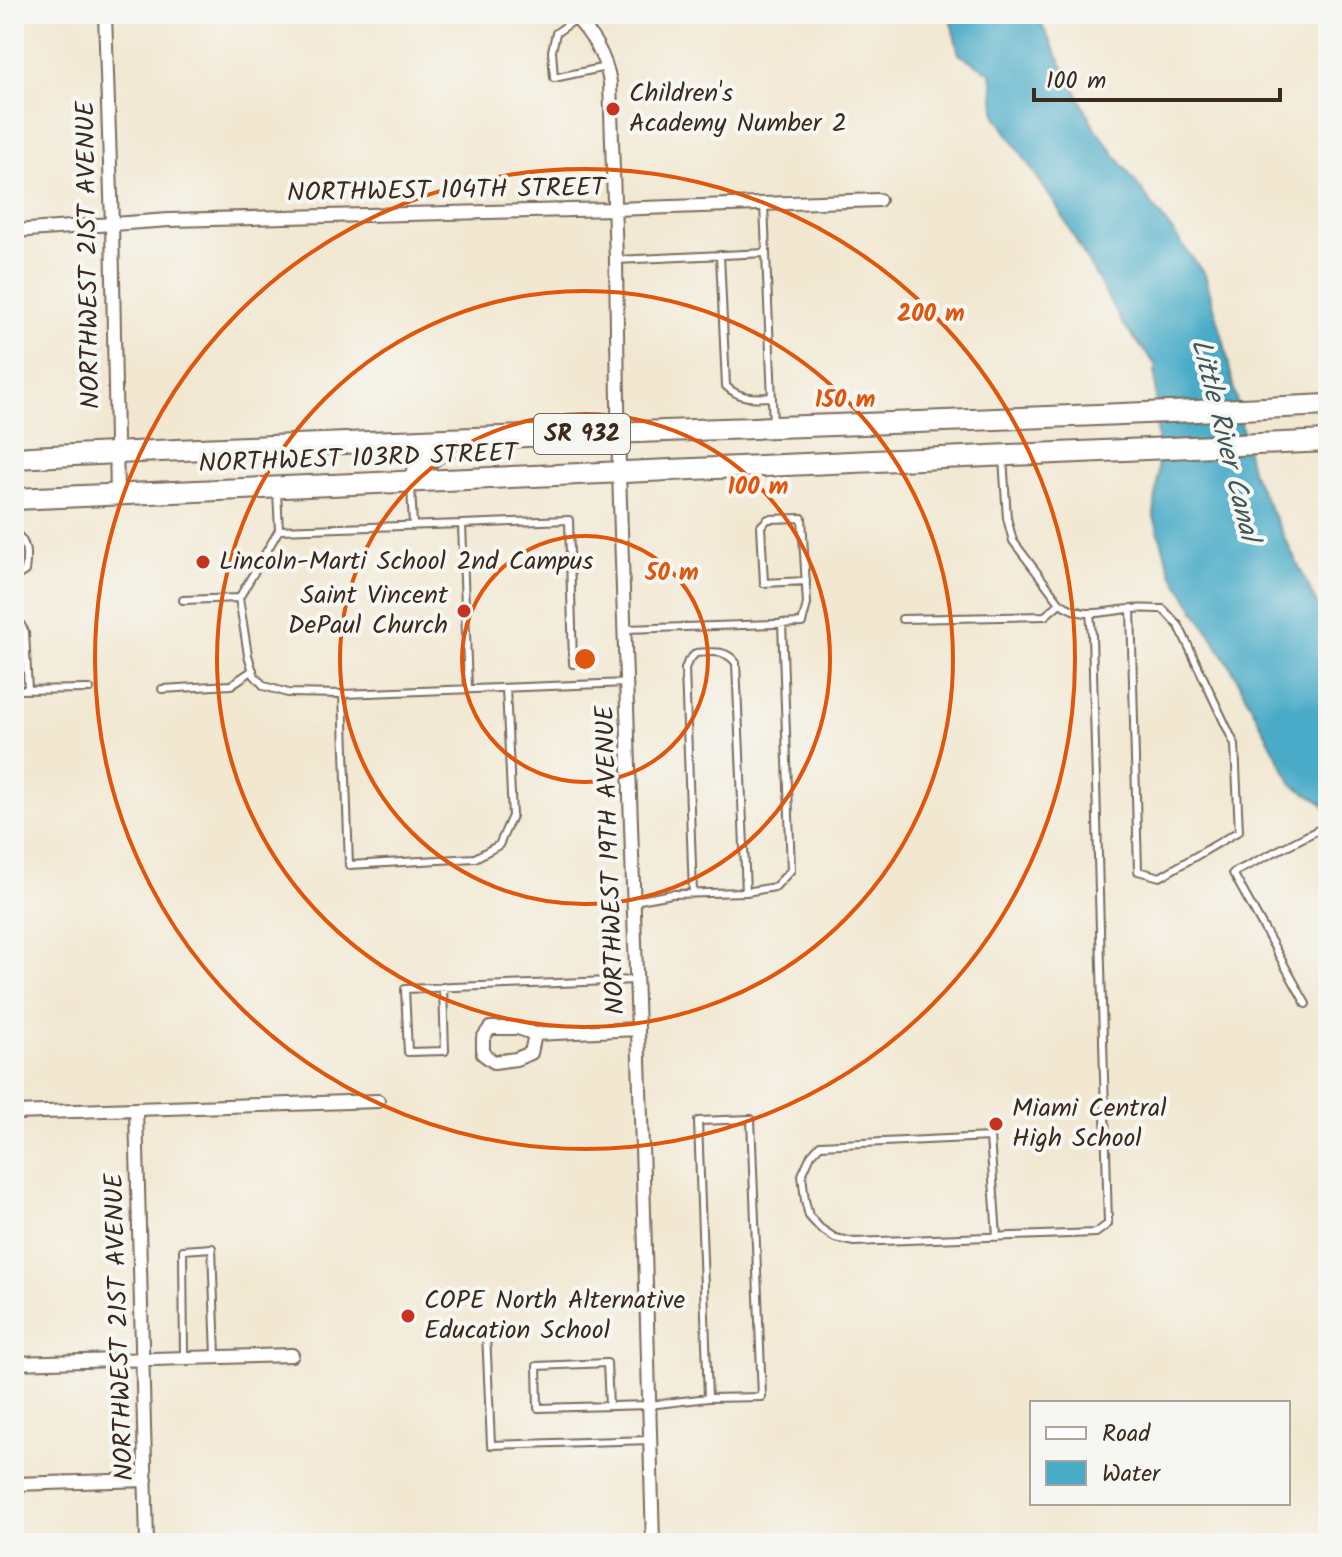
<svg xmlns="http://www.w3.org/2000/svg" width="1342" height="1557" font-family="Kalam,sans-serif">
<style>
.water{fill:#48abc7;stroke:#426a72;stroke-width:2}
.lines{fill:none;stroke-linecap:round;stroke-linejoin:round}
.lane-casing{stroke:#7b6c5d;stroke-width:10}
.street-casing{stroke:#7b6c5d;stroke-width:16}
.primary-casing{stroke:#7b6c5d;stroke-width:24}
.lane{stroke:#fff;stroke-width:6}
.street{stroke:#fff;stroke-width:12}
.primary{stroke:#fff;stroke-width:20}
.ring{fill:none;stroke:#df570d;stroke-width:4}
.poi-dot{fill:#c8321e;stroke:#f6f6f2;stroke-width:3}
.labels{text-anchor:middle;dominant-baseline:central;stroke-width:8;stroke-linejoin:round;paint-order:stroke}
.shield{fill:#f6f6f2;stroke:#73675e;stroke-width:2}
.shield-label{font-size:24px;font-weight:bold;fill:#3b2a1e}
.poi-label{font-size:26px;fill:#3b2a1e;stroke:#f6f6f2;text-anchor:start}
.street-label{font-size:26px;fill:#3b2a1e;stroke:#f6f6f2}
.water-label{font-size:28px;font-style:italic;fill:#405759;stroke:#f6f6f2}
.centre{fill:#df570d;stroke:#f6f6f2;stroke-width:4}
.ring-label{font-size:24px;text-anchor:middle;font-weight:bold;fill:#df570d;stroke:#f6f6f2;stroke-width:8;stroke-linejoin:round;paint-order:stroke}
</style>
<rect width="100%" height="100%" fill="#f6f6f2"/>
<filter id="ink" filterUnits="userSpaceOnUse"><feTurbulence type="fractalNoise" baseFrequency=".0125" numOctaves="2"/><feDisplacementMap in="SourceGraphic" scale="16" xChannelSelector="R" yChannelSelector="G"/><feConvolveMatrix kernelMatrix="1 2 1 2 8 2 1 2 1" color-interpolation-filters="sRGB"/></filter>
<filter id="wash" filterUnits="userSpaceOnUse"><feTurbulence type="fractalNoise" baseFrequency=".006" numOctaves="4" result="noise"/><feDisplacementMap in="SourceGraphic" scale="32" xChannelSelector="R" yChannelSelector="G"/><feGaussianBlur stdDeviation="1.8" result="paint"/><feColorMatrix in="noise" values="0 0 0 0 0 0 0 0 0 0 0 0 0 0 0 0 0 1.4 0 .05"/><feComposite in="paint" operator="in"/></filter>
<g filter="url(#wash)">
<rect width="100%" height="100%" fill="#f2e8d2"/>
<path class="water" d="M949,14H1036L1095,128L1205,275L1224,342L1251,470L1328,626V814L1323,804L1292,784L1232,669L1171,572L1154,517L1158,474L1155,364L1122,323L1059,210L996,116L991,73L959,54Z"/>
</g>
<g filter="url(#ink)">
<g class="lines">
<defs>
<path id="lane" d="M576,19L556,33L552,51L554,78L606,67
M764,204L773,425
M720,255L726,386C739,399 754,398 771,397
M616,260L766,253
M411,485L413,526
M277,492L279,530L462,524
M279,530L239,598L248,655L254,675L264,686L288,693L343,694L627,683
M14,533C28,540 27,556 25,571L14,578
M183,600L239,598
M1060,603C1085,620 1102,611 1130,609C1140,608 1152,609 1163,609L1179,626L1235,745L1239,831L1160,877L1138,871L1131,608
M14,613L25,632L28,690
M902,619L1045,616L1060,603L1013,541L1007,518L1003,458
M626,629L802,623L807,604L802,518L768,519L761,526L764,583L806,581
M162,689L231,685L253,670
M468,689L462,524L569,520L573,664
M14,690L90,689
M343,694L349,865L475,858L499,845L512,816L506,688
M693,894L685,669L688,661L696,653C712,652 726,649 736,663L746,892
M634,901L672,894L746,892L775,887L791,870L782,623
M443,987L445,1051L408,1052L405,989L636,980
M1306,1004L1233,873L1328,825
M997,1237L990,1137L820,1145L811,1155L802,1175L805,1200L809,1216L820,1228L835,1238L854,1242L1096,1233L1108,1224L1092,635L1090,613
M486,1332L491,1445L650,1440
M184,1357L183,1250L212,1248L216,1356
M609,1406L607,1363L537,1366L538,1408L649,1405L708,1398L762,1397L751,1119L698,1121L708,1398"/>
<path id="street" d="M105,14L112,225L117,495
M573,14C592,35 605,54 610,82L616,260L619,473L643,1177L653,1543
M14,231L169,220L614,209L879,200
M535,1034L531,1053L516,1059L494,1062L483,1054V1038L490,1028H518L535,1034L638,1029
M136,1109L147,1543
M14,1113L378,1101
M14,1363L292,1355
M14,1484L146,1480"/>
<path id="primary" d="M14,458C452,435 890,426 1328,405
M411,482C427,459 430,454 457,444
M14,499L1328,441"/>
</defs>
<use href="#lane" class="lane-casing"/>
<use href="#street" class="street-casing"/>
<use href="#primary" class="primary-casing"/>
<use href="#lane" class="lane"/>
<use href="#street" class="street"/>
<use href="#primary" class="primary"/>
</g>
</g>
<g class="ring">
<circle cx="585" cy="659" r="123"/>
<circle cx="585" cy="659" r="245"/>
<circle cx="585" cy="659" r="368"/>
<circle cx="585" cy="659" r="490"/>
</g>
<g class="poi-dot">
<circle cx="613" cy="109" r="8"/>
<circle cx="203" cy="562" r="8"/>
<circle cx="464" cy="611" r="8"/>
<circle cx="996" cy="1124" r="8"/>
<circle cx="408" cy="1316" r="8"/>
</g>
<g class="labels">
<rect class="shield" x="534" y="414" width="96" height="40" rx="6"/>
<g class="shield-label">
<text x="582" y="434">SR 932</text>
</g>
<g class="poi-label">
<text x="629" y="94">Children's<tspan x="629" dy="30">Academy Number 2</tspan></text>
<text x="219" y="562">Lincoln-Marti School 2nd Campus</text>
<text x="448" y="596" text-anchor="end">Saint Vincent<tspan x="448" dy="30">DePaul Church</tspan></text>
<text x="1012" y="1109">Miami Central<tspan x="1012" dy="30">High School</tspan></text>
<text x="424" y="1301">COPE North Alternative<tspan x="424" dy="30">Education School</tspan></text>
</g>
<g class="street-label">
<text transform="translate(446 191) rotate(-1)">NORTHWEST 104TH STREET</text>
<text transform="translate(89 255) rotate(-91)">NORTHWEST 21ST AVENUE</text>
<text transform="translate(358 459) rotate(-2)">NORTHWEST 103RD STREET</text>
<text transform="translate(611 860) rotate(-92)">NORTHWEST 19TH AVENUE</text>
<text transform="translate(120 1327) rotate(-92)">NORTHWEST 21ST AVENUE</text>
</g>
<g class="water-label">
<text transform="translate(1224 440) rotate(76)">Little River Canal</text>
</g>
</g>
<circle cx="585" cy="659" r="12" class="centre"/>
<g class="ring-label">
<text x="931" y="321">200 m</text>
<text x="845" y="407">150 m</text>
<text x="758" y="494">100 m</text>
<text x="672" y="580">50 m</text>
</g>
<rect width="1342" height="1557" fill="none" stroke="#f6f6f2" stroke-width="48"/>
<rect x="1030" y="1401" width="260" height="104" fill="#f6f6f2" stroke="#aba49d" stroke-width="2"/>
<rect x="1046" y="1427" width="40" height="12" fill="#ffffff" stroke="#aba49d" stroke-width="2"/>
<text x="1102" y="1441" font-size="24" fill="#3b2a1e">Road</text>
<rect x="1046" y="1461" width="40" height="24" fill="#48abc7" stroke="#aba49d" stroke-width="2"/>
<text x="1102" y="1481" font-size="24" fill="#3b2a1e">Water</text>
<path d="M1034 88v12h246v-12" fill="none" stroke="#3b2a1e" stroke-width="4"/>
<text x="1046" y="88" font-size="24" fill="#3b2a1e" stroke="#f6f6f2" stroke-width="6" paint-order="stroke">100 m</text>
</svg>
